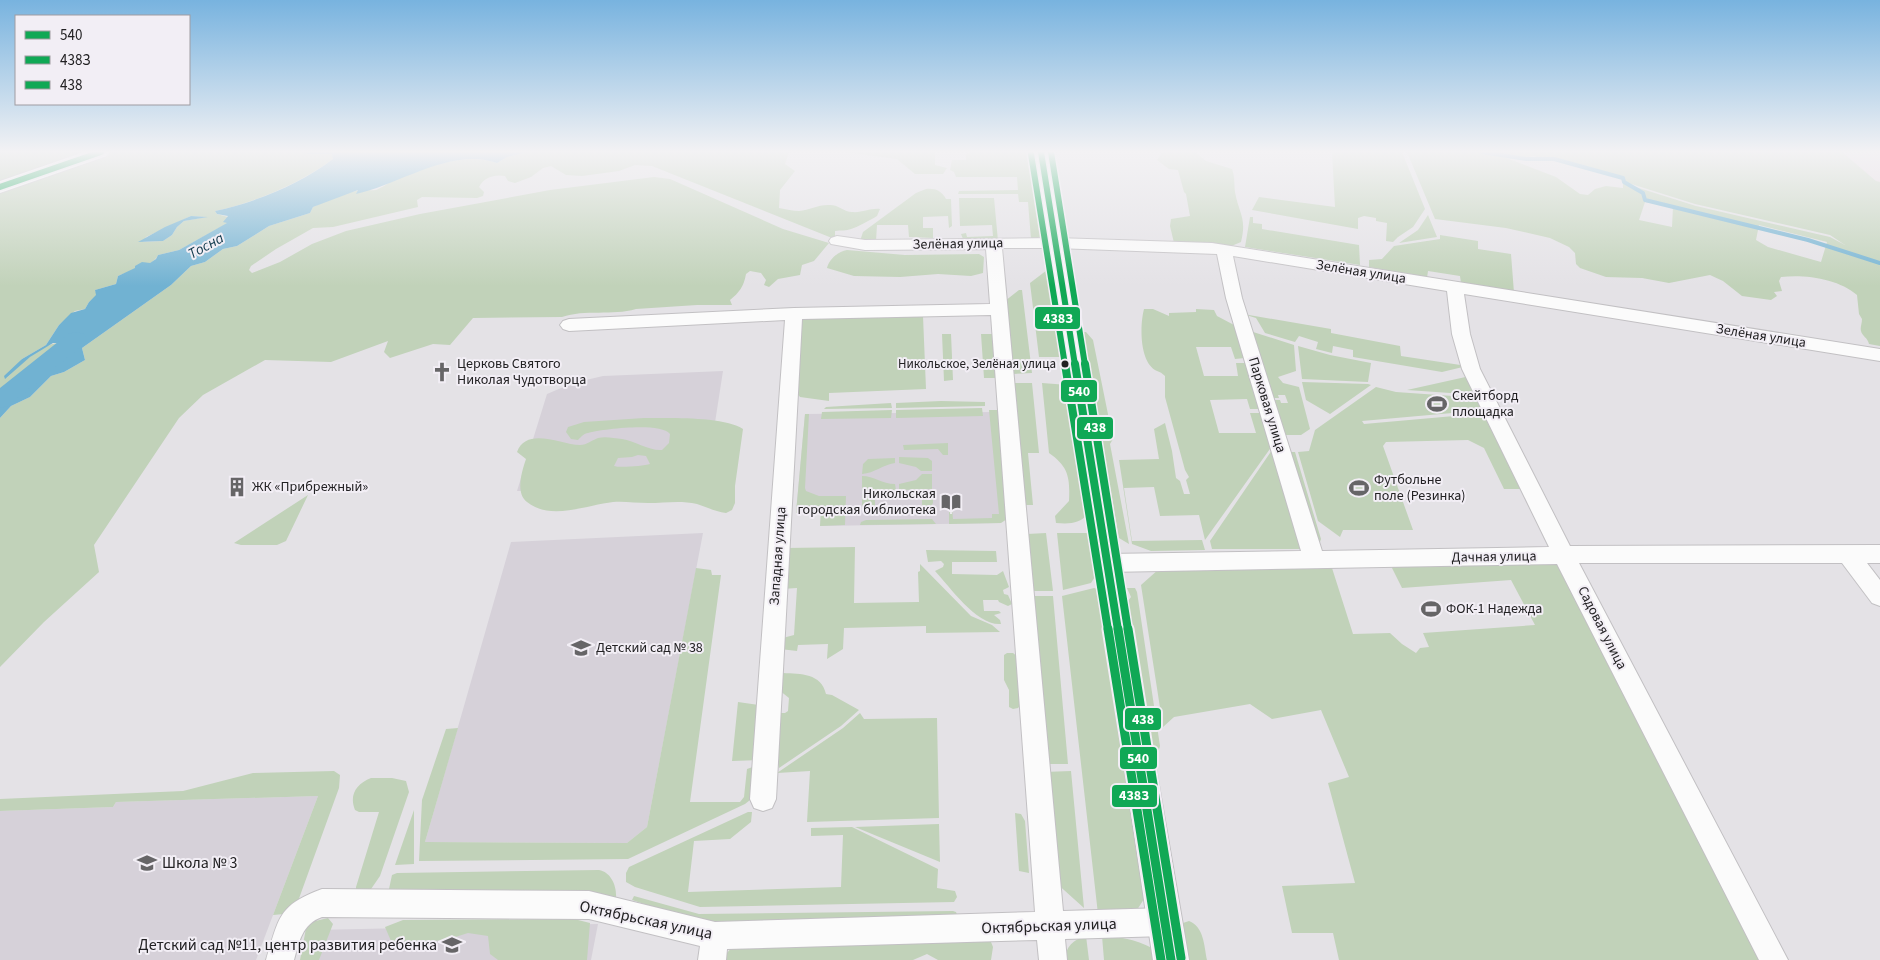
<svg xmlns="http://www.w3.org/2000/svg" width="1880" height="960" font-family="'Source Sans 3',sans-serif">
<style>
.built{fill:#d6d1d9}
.medical{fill:#e7d9e0}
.green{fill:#c1d2b9;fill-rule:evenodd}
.water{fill:#71b2d2}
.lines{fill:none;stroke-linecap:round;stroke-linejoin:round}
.stream{stroke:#71b2d2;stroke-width:4}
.river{fill:#71b2d2;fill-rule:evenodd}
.minor-casing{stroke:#c2c0c3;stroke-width:2}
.major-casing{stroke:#c2c0c3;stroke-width:2}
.minor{fill:#fbfbfb;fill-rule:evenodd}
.major{fill:#fbfbfb;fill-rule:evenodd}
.bus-1-far2-casing{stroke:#f2eef5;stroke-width:9}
.bus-1-far1-casing{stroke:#f2eef5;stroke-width:11}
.bus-1-casing{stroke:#f2eef5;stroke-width:13}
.bus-2-far2-casing{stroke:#f2eef5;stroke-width:9}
.bus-2-far1-casing{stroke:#f2eef5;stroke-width:11}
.bus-2-casing{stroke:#f2eef5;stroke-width:13}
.bus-3-far2-casing{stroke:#f2eef5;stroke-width:9}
.bus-3-far1-casing{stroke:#f2eef5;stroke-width:11}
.bus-3-casing{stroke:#f2eef5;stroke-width:13}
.bus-1-far2{stroke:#10a855;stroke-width:6}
.bus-1-far1{stroke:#10a855;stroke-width:8}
.bus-1{stroke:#10a855;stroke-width:9}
.bus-2-far2{stroke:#10a855;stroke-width:6}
.bus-2-far1{stroke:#10a855;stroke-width:8}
.bus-2{stroke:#10a855;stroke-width:9}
.bus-3-far2{stroke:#10a855;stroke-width:6}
.bus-3-far1{stroke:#10a855;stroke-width:8}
.bus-3{stroke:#10a855;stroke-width:9}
.bus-dot{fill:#222123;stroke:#f2eef5;stroke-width:2}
.labels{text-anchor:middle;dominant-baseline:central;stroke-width:4;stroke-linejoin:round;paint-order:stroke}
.bus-label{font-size:13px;fill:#222123;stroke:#f2eef5;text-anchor:end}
.street-label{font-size:14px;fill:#222123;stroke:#f2eef5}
.poi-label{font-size:14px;fill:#222123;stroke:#f2eef5;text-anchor:start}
.water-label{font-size:15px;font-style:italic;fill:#123a4d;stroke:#f2eef5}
.near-poi-label{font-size:16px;fill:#222123;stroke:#f2eef5;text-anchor:start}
.near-street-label{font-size:16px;fill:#222123;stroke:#f2eef5}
.line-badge{stroke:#f2eef5;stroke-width:2}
.badge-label{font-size:14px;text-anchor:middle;font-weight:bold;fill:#fff}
</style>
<rect width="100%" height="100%" fill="#e4e2e6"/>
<path class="built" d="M723,371L705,487L517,491L547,394L573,383L603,376Z
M994,412L1001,523L820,526L821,512L796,513L805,414Z
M703,533L647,827L627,843L425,842L511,542Z
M318,796L256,960H0V811L113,807L116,802Z
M598,924L591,960H304L315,930Z"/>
<path class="medical" d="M1840,152H1880V188Z"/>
<path class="green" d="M0,152H82L0,181Z
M105,152H311L308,153L333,154V159C299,184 256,202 215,211L217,214L228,217V223L179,250L158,255C154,266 129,271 118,276L116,284L95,290L97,295L89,302L85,309L75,311L59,325L46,345L22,359L6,379C16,367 42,344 58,343L44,362L55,358C38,378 23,379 0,389V189ZM191,216L206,217L184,221L177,227L172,235L163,241L143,242L146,237Z
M528,152H789L785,164L795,171L780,190L779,208C786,209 793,211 799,211C810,210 819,204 830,205C839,205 844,212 852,212C862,213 870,208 880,209L877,216C870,220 858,227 851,229C846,231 841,230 835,231V236L832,238L652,166L635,165L619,171L582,176L566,175L551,166L543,168L531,177L515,183L508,181L505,176C495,174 484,177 479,187L484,192L483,196L477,198L422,197L417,200L418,207L333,227L313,228L276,249L251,266L249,270L252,273L280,262L312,244L346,231L420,214L550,190L654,177L670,179L783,229L829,243L814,261L802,265L800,275L778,279L769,287L764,285L766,280L761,273L750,271L746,274C744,286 739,293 730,300L732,305H697L636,309C612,316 585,309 562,317L473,318L450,345L433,344L390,358L384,352L388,341L331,362L265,360L203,395L179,418L94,545L99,572L44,622L0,667V418L11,406L30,397L51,376L64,372L85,360L82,348L171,285L191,266L205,262L223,249L237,246L269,226L310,213L313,207C327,200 341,194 356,191C362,189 369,191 376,190C382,188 389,182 396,179C425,167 466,152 497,163L507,157Z
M843,152H935V165L947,168L943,174H915L897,159Z
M971,152H1032L1043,235L1036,239H1031L1028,202H1019L1018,194H958L959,191L1018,190L1017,177H956L954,172L950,170L952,160H966V154Z
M1163,152H1195L1206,161L1232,169C1235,177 1234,184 1235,192C1239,214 1247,218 1241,242L1229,247L1174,243L1170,226L1171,219L1190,216L1186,194L1184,192L1178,170L1169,169L1157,160Z
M1332,152H1402L1425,209L1413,227L1398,237L1393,242L1386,241L1387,223L1376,221V218L1364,216L1358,218V229L1252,210L1259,197L1335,207Z
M1407,152H1475L1499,155L1556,177L1580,194L1588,195L1595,189L1606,186L1623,188V183L1696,206L1830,237L1845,245L1830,235L1695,204L1625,182L1623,177L1554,158L1547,159L1533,156L1522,158L1494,152H1842L1876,181L1880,182V346L1869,344C1868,338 1862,336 1861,331C1860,327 1862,324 1862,319L1859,314L1857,295C1839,279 1805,274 1781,277L1779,281L1782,291L1774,292L1777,296L1771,300L1742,296L1723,281L1710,275L1669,283L1642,278L1606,277L1580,268L1576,264L1575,253L1569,247L1550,238L1506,228L1435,219ZM1645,202L1673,207L1672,227L1639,220ZM1759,225L1827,242L1821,262L1768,247L1756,240Z
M926,189C935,188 942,191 946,199H951L952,226L949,228L948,216L923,217V228H933V238L909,237L908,225H877L876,241H860L863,232L916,193Z
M959,198H994L998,241L963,239L961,234L966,233L967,237L993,236L992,225L960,226Z
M1428,215L1437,237L1399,243L1418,230Z
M1250,217H1253V223L1262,224V229L1359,245L1360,265L1245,247Z
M1440,235L1478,241V249L1511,254L1514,293L1461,283L1460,276L1428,271L1427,278L1369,267V260L1382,259L1394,246L1440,239Z
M847,250L905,255L979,254L984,257L983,273L971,276L938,274L900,277L854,276L827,268C829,259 839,251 847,250Z
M1051,267L1063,357H1039L1030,283Z
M1019,290H1022L1032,373L1012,374L1005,301Z
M1144,309H1153L1169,316V313L1196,312V309L1214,310L1217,316L1234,325L1245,358L1235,359L1231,347H1196L1204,376H1238L1236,363H1246L1260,409H1250L1247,399L1210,400L1219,433H1256L1250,413H1262L1272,446L1205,540L1199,515L1160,516L1154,487L1124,488L1132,541L1202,540L1205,550L1151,551L1132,544L1119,460L1159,459L1154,429L1165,423L1172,451L1176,478L1180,481L1184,494H1190L1186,480L1189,477L1185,470L1165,397V376C1161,372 1159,372 1155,370C1139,360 1140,324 1144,309Z
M1243,314L1331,329V333L1400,346L1401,356L1467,366L1442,372L1353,357V350L1333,346L1332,353L1316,349L1318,342L1299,336L1295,342L1265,333L1256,318Z
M808,316H923L926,389L829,393V401L800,397L793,388L797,322Z
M1250,331L1294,345L1296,371L1278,377L1283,383L1299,387L1310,429L1301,435H1281L1270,400H1280L1281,403H1288L1285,395H1278L1279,398H1269Z
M1083,332H1086L1093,340L1113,439L1110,444L1129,544L1119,538Z
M942,334H951L953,380L944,381Z
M981,334H994L998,378H984Z
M1298,346L1330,355L1371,363L1368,382L1302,379Z
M1470,376L1479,395L1407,390Z
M1302,382L1368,384L1371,385L1330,414L1306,400Z
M1013,383H1032L1039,453H1028L1033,505H1024Z
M1042,383L1068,385L1088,513C1081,524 1069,524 1056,523L1055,516L1069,501C1070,478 1069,467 1049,453Z
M1376,387L1396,392L1481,398L1486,410L1362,421L1364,424L1488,413L1524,489H1504L1484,448L1468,440L1386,442L1383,446L1413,530H1343L1340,537L1318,521L1298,452L1309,451L1315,430Z
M941,401L985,402V406L896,408V403Z
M891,403L892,408L824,409L826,407Z
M982,408L983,416L896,418V410Z
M892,410L891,418L821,419L822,412Z
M989,410H1000L1007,519L1001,523L949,524V508H952L953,519L992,518V514H999Z
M805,414H809L805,488L806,491L819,496H846L845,525L820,526L821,512L796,513Z
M644,418C667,418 725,416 743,429L735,486V503L732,510L726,513C716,512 707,507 697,504C680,500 665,503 648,503C636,503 624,501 613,502C587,505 550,521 527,502C515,493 522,471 526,459L517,452C527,426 561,445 580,445C587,445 592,440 598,438C605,436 614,438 622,439C635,441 649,451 662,450L669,443L670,434C661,422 603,429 588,433C584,433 581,437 578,440L571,439L566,432L568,427L584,422ZM638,455L646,456L650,464C644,466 619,468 614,466L618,458L632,457Z
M948,443V455H943L938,449L904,450L903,445Z
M1272,450L1304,549H1212L1210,541Z
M1287,452H1295L1321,539L1320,542H1314Z
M899,457L928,458L932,461V471H921L916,467L899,463Z
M895,458V463C882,465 875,473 862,474L863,464L868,459Z
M922,474H932V489L899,490V484L916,480Z
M862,476C874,476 882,484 895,484L896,490L862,491Z
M933,493V503L931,506H922V497L875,498V507L872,509L862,506V494Z
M308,495L286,541L277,545H241L234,543Z
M932,519L936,524L860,525L861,522L866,520Z
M1046,533L1053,591H1027V534Z
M1057,533H1087L1091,539L1096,575L1091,583L1063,590Z
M855,547L854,603L919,602L918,572L920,571V564L971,616L992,625L1000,632L926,633V626L844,628L843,649L827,659L828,644L798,645L797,651L780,649L779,639L794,635L797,588L782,589L786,548Z
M926,550L996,551L997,562H952V574L997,575L1003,571L1009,587L1003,590L1004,594L1008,595L1012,604L1008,606L999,602L998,600H983L984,611H999L1001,613L994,615L1000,620L1001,624C977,626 950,587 935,571L943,567L944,564L941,561L928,562Z
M1563,559L1762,960H1339L1333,933H1292L1282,886L1355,883L1328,783L1349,777L1321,710L1272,719L1250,704L1174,717L1163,727L1141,585L1159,569L1378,567L1332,568L1353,634L1390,633L1402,644L1416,653L1420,648L1429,647L1423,633L1535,625L1511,580L1402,588L1392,568L1394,563Z
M696,568L711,570L712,575H721L690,802H740L744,797L747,769L761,764L755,796L745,804L628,859L419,861L422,800L446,729L458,728L425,842L627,843L647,827Z
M1094,588L1101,590L1128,795L1134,807L1144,899L1135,913L1098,914L1062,596Z
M1127,588H1135L1137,592L1160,746L1158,753L1152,756L1125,605L1131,597Z
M1028,596H1053L1068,764H1044Z
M1007,653H1013L1018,657L1022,704L1018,708L1013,709L1009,707V690L1004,680V655Z
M783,673C801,674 821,673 826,694L832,695L859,710L841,726L779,768L777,758L774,713H785L788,711L789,698L779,690L778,677Z
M738,702L765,706L761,760L732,761Z
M860,713L864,719L937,718L939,818L807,822L810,771L777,773L843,728Z
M334,771L340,775L339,788L297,904L284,914L273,915L318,796L116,802L113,807L0,811V799L183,791L253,773Z
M1071,771L1084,908L1054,881L1044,772Z
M371,778H392L406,781L409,792L380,876L369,892L356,891V887L379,812H359L355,810C349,795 356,784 371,778Z
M414,810V864L395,865Z
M748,812H752L751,822L730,839L694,841L688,892L841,887L843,835L811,836V828L852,827L938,869L937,888L955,891L957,897L954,902L700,907L635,887L626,882V873L629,867Z
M1015,813L1021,814L1025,821L1029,873L1019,871Z
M939,824L940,862L855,827Z
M599,870C611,872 617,886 616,898L395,893L389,889L392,875L397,873Z
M634,896L699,914L953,911L956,912L958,917L716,928L632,900Z
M328,918L333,924L319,960H300L307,923Z
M574,919L590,923L587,960H498L490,954L488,936L468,933L449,939L428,942L391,941L385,927L403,920Z
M1189,921C1204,927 1204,945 1207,960H1186L1181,928L1183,923Z
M1086,936L1089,960H1065C1065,947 1074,939 1086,936Z
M1102,936C1120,937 1135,939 1152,948L1157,960H1104Z
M989,937L993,947L991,960H938L927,954L913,960H725L726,954L734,945Z"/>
<path class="water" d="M311,152H528L507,157L497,163C451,147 399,185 356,194L358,190L313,207L310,213L269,226L237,246L223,249L205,262L191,266L171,285L82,348L85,360L64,372L51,376L30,397L11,406L0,418V389C20,381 41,377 54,358L43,363L58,343H53L30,357L5,379L4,376L22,359L46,345L59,325L71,313L85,309L89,302L96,295L95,290L116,284L118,276L135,268V266L142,262L150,263L156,259L158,255L179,250L227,223L223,222L228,216L217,214L215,211C256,202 299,185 333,159L332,154H306Z
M191,216L208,217L184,221L177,227L172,235L163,241L138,242L165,227Z"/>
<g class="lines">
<path class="stream" d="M1482,152L1526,159H1554L1623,178L1624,182L1643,193L1645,200L1808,240L1880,263"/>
<path class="river" d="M76,332L84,334L87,339L84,344L8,406L0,408V388L68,334Z"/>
<defs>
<path id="minor" d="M837,236L865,240L1056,238L1212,243L1880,349V361L1464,294L1470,334L1480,369L1570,546L1880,545V563H1867L1880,580V606L1872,603L1842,563H1579L1788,960H1759L1557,564L1107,572L1099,569L1096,563L1099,557L1107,554L1301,551L1226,298L1217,254L1056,248H1002L1063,911L1165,908L1175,912L1179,922L1175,932L1165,936L1065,939L1067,960H1039L1037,940L727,949L726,960H698L700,946L589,919L322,917C302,924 299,942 294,960H266C279,918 278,905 322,889L589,891L715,922L1035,912L991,315L802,319L776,799L772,808L763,811L754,808L750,799L785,320L569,331L563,329L560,325L563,321L569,319L794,308L990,304L986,249L865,250L831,244L829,241L831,238ZM1233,256L1447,291L1452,334L1462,369L1549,547L1322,551L1242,298Z"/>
<path id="major" d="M84,152H110L107,156L0,193V181Z
M1032,152H1050L1189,960H1153Z"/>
</defs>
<use href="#minor" class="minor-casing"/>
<use href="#major" class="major-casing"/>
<use href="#minor" class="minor"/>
<use href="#major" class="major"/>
<defs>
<path id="bus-1-far2" d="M1041,152L1075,365
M0,187L101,152"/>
<path id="bus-1-far1" d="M1075,364L1118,630"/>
<path id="bus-1" d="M1118,629L1171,960"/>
<path id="bus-2-far2" d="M1031,154L1065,365"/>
<path id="bus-2-far1" d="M1065,364L1108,630"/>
<path id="bus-2" d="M1108,629L1161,960"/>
<path id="bus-3-far2" d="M1051,152L1085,365"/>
<path id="bus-3-far1" d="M1085,364L1128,630"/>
<path id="bus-3" d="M1128,629L1181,958"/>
</defs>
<use href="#bus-1-far2" class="bus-1-far2-casing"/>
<use href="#bus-1-far1" class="bus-1-far1-casing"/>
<use href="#bus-1" class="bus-1-casing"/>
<use href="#bus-2-far2" class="bus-2-far2-casing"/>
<use href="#bus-2-far1" class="bus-2-far1-casing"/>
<use href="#bus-2" class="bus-2-casing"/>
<use href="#bus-3-far2" class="bus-3-far2-casing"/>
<use href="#bus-3-far1" class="bus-3-far1-casing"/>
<use href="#bus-3" class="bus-3-casing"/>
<use href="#bus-1-far2" class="bus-1-far2"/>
<use href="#bus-1-far1" class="bus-1-far1"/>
<use href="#bus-1" class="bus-1"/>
<use href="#bus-2-far2" class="bus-2-far2"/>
<use href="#bus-2-far1" class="bus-2-far1"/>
<use href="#bus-2" class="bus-2"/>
<use href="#bus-3-far2" class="bus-3-far2"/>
<use href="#bus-3-far1" class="bus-3-far1"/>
<use href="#bus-3" class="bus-3"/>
</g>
<linearGradient id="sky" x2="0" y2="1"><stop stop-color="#78b3df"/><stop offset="0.53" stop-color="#f3f2f4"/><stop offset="1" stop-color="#f3f2f4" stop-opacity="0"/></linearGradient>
<rect width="1880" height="286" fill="url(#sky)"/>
<defs>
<symbol id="church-bare" viewBox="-9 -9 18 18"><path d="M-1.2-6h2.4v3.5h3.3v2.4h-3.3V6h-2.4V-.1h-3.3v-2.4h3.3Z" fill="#666567" stroke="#f2eef5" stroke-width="2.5" paint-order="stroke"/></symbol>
<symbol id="stadium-bare" viewBox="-9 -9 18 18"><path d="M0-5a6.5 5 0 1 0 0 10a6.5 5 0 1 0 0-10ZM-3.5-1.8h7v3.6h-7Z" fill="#666567" stroke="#f2eef5" stroke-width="2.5" paint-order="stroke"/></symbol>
<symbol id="building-bare" viewBox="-9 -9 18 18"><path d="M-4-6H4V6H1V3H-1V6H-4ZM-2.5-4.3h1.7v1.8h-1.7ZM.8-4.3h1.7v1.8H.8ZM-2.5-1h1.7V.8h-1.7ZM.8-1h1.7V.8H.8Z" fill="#666567" stroke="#f2eef5" stroke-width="2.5" paint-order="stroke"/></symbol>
<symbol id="library-bare" viewBox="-9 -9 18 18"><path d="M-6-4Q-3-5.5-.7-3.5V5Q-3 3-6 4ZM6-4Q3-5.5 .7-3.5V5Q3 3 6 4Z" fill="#666567" stroke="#f2eef5" stroke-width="2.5" paint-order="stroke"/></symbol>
<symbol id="school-bare" viewBox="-9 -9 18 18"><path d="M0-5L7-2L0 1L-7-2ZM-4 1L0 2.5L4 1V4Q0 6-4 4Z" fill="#666567" stroke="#f2eef5" stroke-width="2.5" paint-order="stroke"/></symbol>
</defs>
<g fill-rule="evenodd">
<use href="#church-bare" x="428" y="358" width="28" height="28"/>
<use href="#stadium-bare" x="1423" y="390" width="28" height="28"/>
<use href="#building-bare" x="223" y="473" width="28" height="28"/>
<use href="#stadium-bare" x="1345" y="474" width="28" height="28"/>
<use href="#library-bare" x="937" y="488" width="28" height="28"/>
<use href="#stadium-bare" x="1417" y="595" width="28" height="28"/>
<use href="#school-bare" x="567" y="634" width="28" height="28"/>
<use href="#school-bare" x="133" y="849" width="28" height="28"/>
<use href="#school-bare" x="438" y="931" width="28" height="28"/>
</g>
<circle class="bus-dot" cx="1065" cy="364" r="4.5"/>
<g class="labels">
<g class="bus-label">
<text x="1056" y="364">Никольское, Зелёная улица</text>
</g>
<g class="street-label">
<text transform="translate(958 244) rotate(-1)">Зелёная улица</text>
<text transform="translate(1361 272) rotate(9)">Зелёная улица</text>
<text transform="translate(1761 336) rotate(9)">Зелёная улица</text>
<text transform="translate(1267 405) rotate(73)">Парковая улица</text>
<text transform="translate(778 556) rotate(-86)">Западная улица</text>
<text transform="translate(1494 557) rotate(-1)">Дачная улица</text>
<text transform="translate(1602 628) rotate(63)">Садовая улица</text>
</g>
<g class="poi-label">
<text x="457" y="364">Церковь Святого<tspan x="457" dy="16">Николая Чудотворца</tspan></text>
<text x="1452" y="396">Скейтборд<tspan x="1452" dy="16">площадка</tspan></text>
<text x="1374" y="480">Футбольне<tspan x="1374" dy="16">поле (Резинка)</tspan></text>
<text x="252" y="487">ЖК «Прибрежный»</text>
<text x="936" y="494" text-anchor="end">Никольская<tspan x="936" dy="16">городская библиотека</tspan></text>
<text x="1446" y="609">ФОК-1 Надежда</text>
<text x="596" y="648">Детский сад № 38</text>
</g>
<g class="water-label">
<text transform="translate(206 246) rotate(-29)">Тосна</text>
</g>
<g class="near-poi-label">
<text x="162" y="863">Школа № 3</text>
<text x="437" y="945" text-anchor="end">Детский сад №11, центр развития ребенка</text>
</g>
<g class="near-street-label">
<text transform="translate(646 920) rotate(12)">Октябрьская улица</text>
<text transform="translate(1049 926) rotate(-2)">Октябрьская улица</text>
</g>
</g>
<g class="line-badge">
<rect x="1034" y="306" width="47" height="24" rx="5" fill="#10a855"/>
<rect x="1060" y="379" width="38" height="24" rx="5" fill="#10a855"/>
<rect x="1076" y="416" width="38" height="24" rx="5" fill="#10a855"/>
<rect x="1124" y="707" width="38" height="24" rx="5" fill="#10a855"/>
<rect x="1119" y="746" width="39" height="24" rx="5" fill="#10a855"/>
<rect x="1111" y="784" width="47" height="24" rx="5" fill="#10a855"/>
</g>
<g class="badge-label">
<text x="1058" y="323">438З</text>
<text x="1079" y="396">540</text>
<text x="1095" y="432">438</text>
<text x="1143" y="724">438</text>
<text x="1138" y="763">540</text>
<text x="1134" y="800">438З</text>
</g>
<rect x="15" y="15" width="175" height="90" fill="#f2eef5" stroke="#9f9ca1"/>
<rect x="25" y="31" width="25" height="8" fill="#10a855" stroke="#9f9ca1"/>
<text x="60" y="40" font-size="15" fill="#222123">540</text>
<rect x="25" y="56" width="25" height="8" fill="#10a855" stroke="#9f9ca1"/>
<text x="60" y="65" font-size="15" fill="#222123">438З</text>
<rect x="25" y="81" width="25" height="8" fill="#10a855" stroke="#9f9ca1"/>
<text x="60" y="90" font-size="15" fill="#222123">438</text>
</svg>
